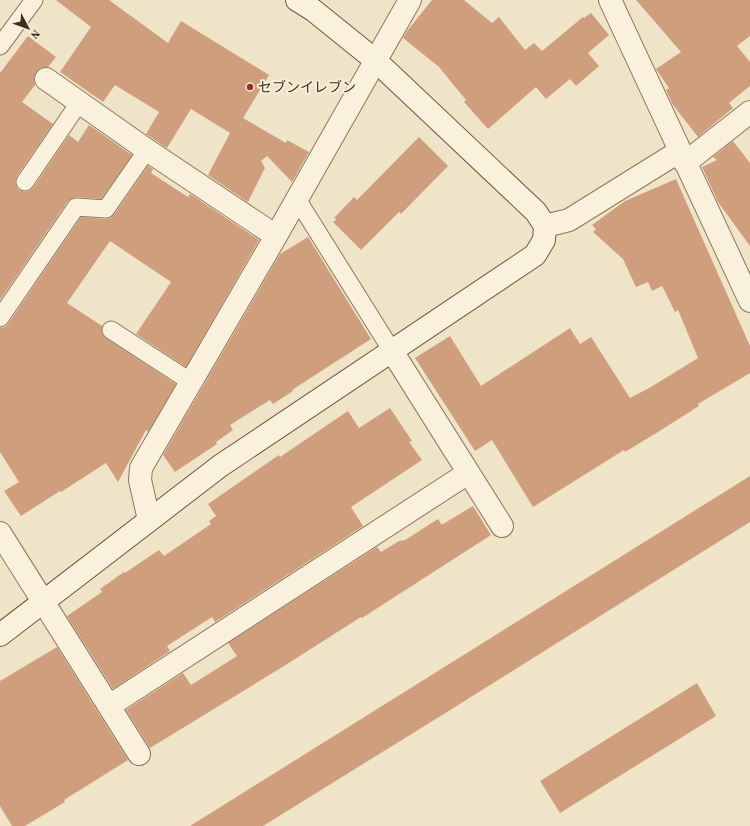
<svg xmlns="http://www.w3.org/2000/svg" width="750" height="826" font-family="'Source Serif 4','Noto Sans JP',serif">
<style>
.building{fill:#cf9f7d}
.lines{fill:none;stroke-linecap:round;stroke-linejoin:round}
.lane-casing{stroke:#8d765c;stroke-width:19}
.street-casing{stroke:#8d765c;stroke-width:24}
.secondary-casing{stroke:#6f573f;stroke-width:24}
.lane{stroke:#faf1dc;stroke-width:17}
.street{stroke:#faf1dc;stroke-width:22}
.secondary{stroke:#faf1dc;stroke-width:22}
.poi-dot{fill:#9e2a2b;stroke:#f7eed8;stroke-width:1.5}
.labels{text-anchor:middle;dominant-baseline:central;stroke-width:4;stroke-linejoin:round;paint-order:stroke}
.poi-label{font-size:14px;fill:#3d2e20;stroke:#f7eed8;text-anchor:start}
</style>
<rect width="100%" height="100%" fill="#f0e4c8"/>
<path class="building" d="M56,0H109L168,43L181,21L269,75L243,118L286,143L287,140L309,152L292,182L267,156L261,161L265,168L248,202L208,175L230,133L191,109L167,148L146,134L159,112L115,85L103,102L60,72L91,27Z
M432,0H464L492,23L499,17L525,50L534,43L542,51L583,17L584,18L591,13L609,35L588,53L599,66L576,86L570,79L546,99L536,87L488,129L464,102L466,100L439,67L403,38L407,31Z
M636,0H750V36L737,46L750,62V86L729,103L733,108L698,137L673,105L666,90L669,88L656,69L681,52Z
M28,36L56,57L48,67L41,68L36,72L34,78L35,85L22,102L53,124L17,176L15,182L16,186L19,190L25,192L29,191L33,188L69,135L78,142L89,125L132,155L101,199L77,197L72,198L68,201L0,300V73Z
M419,137L448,166L401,214L399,212L361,250L333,222L337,219L334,218L354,197L357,200Z
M733,141L750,163V246L718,202L702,167L717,160L713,157Z
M148,166L153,169L151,173L188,197L190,194L259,240L186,367L136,334L171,282L110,241L67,303L102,326V334L106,338L176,384L148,432L146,430L118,482L106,463L61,492L60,491L21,516L4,491L19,482L0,452V328L5,327L8,324L81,217L105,219L111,218L114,215Z
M676,179L750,346V373L698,404L699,406L658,432L625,452L624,450L533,507L492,440L475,451L415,358L450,336L481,386L570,328L580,344L591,337L630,398L651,387L698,358L678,310L675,312L662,286L652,291L648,282L636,287L623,259L593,232L596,229L592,225L625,201Z
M308,237L371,339L292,390L293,391L273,404L270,400L230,425L233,430L216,442L217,444L175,472L163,455L280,254Z
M390,408L412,441L409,442L422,460L351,507L363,526L215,622L212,617L167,646L170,651L113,689L67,616L102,592L100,589L124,572L125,573L159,550L164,556L211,524L209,521L216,516L208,504L279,455L280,457L348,411L359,428Z
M750,476V522L447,712L263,826H190Z
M473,506L491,535L362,618L361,617L284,666L150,748L126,710L183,673L191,685L237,656L228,643L377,547L381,552L399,541L405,540L438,519L441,524H443Z
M57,647L128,760L64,800L65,802L25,826H12L0,806V681Z
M697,683L716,716L560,813L540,781Z"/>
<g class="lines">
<defs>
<path id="lane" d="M0,46L34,0
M25,182L79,103
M297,199L392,351
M0,318L76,207L106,209L147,150
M111,330L191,382"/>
<path id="street" d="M610,0L750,301
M46,79L147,150L276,236
M685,163L750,112
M545,226L569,220L680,151
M392,351L502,526
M149,520L140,480L141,468L276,236L410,0
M0,533L139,754
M109,706L468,473"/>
<path id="secondary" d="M0,635L220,466L535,255L544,240L545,226L536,212L375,60L313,10L297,0"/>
</defs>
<use href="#lane" class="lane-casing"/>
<use href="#street" class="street-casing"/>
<use href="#secondary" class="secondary-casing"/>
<use href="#lane" class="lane"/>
<use href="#street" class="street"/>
<use href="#secondary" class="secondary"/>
</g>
<circle class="poi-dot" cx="250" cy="87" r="4"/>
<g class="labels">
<g class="poi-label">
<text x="258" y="87">セブンイレブン</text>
</g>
</g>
<g transform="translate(28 28) rotate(131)" stroke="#f7eed8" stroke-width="3" paint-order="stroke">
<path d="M0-3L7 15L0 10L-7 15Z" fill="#3d2e20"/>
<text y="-6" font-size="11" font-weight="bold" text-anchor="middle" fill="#3d2e20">N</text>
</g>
</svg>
